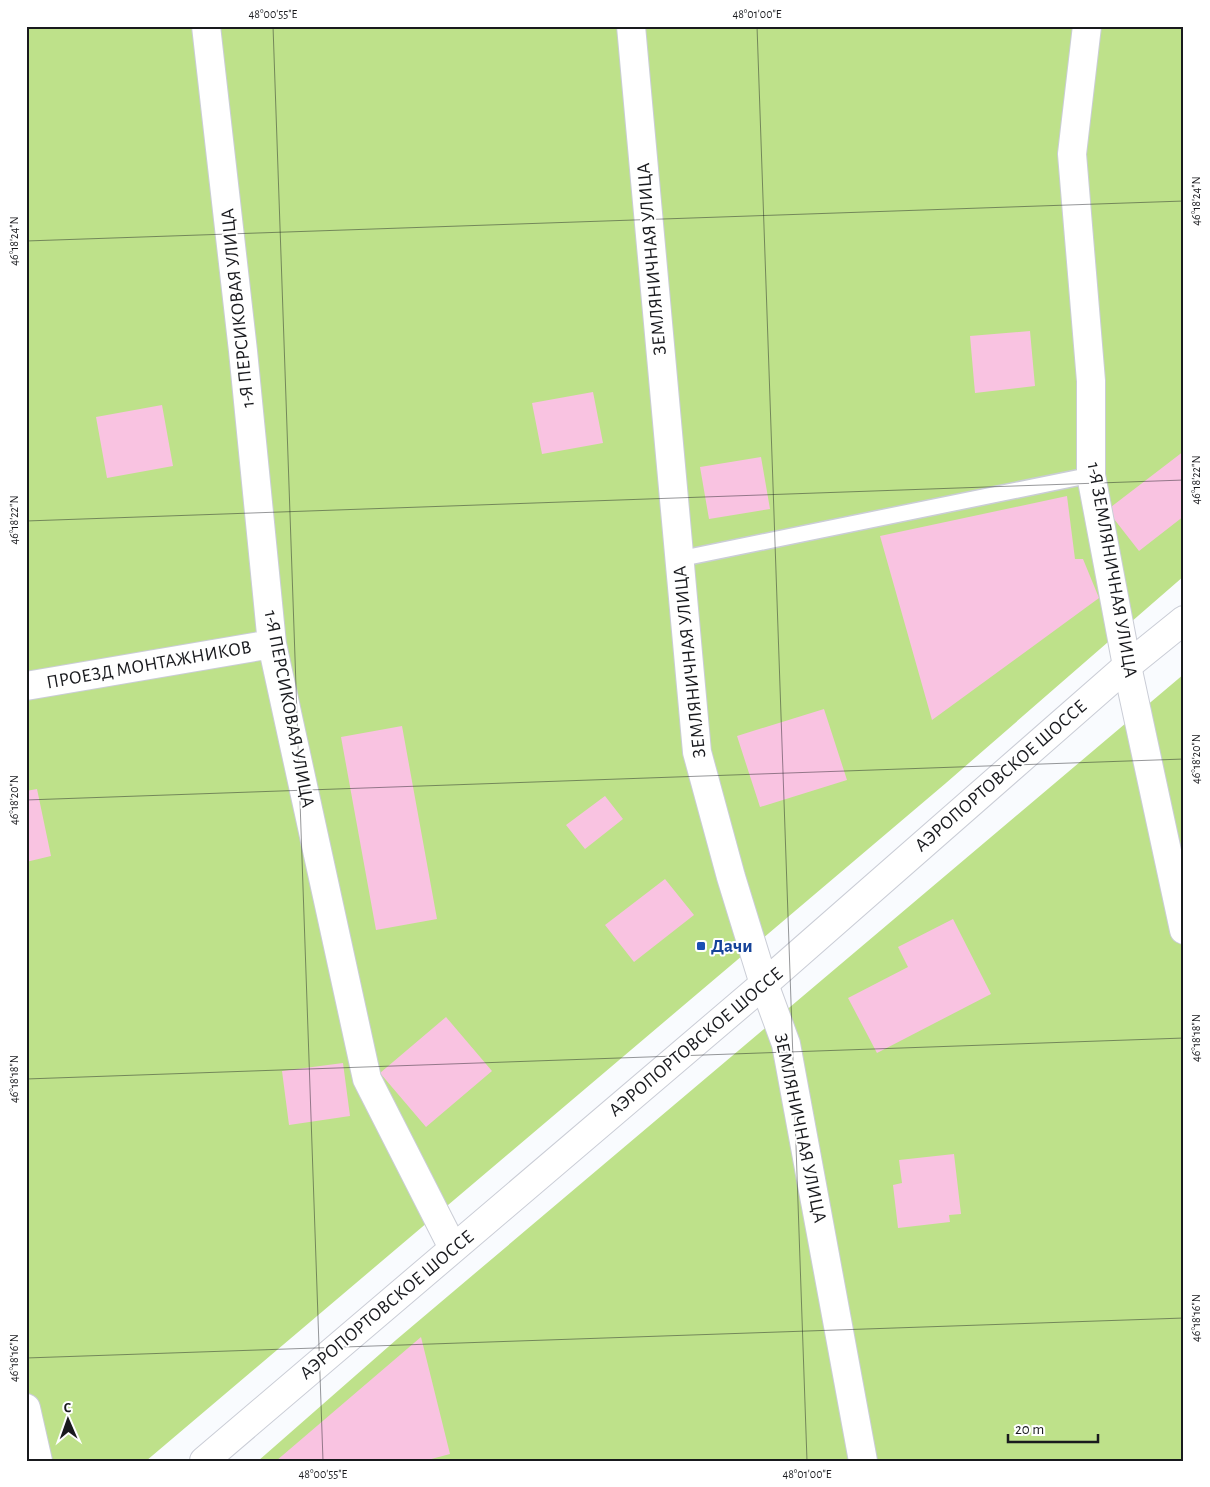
<svg xmlns="http://www.w3.org/2000/svg" width="1210" height="1487" font-family="'Alegreya Sans',sans-serif">
<style>
.green{fill:#bee18a}
.building{fill:#f9c3e1}
.lines{fill:none;stroke-linecap:round;stroke-linejoin:round}
.lane-casing{stroke:#cacdd6;stroke-width:18}
.street-casing{stroke:#cacdd6;stroke-width:30}
.secondary-casing{stroke:#cacdd6;stroke-width:30}
.lane{stroke:#fff;stroke-width:15}
.street{stroke:#fff;stroke-width:28}
.secondary{stroke:#fff;stroke-width:28}
.ticks{fill:none;stroke:#191a1e;stroke-width:1;stroke-opacity:0.45}
.transit-dot{fill:#1a4fb4;stroke:#fff;stroke-width:2}
.labels{text-anchor:middle;dominant-baseline:central;stroke-width:4;stroke-linejoin:round;paint-order:stroke}
.street-label{font-size:19px;fill:#191a1e;stroke:#fff}
.transit-label{font-size:19px;font-weight:bold;fill:#164399;stroke:#fff;text-anchor:start}
.neatline{fill:none;stroke:#191a1e;stroke-width:2}
.ticks-label{font-size:12px;text-anchor:middle;fill:#191a1e}
</style>
<rect width="100%" height="100%" fill="#f9fbfe"/>
<path class="green" d="M26,26H1184V576L946,783L146,1461H26Z
M1184,674V1461H258L396,1340Z"/>
<path class="building" d="M1030,331L1035,386L975,393L970,336Z
M593,392L603,443L542,454L532,403Z
M162,405L173,466L107,478L96,417Z
M1184,451V516L1139,551L1107,510Z
M761,457L770,509L709,519L700,467Z
M1067,496L1075,559H1083L1099,598L932,720L880,536Z
M824,709L847,780L760,807L737,736Z
M402,726L437,919L376,930L341,737Z
M37,789L51,856L26,862V791Z
M605,796L623,819L585,849L566,825Z
M665,879L694,915L634,962L605,925Z
M953,919L991,994L877,1053L848,998L908,967L898,947Z
M446,1017L492,1071L426,1127L380,1073Z
M343,1063L350,1116L289,1125L282,1071Z
M954,1154L961,1214L949,1215L950,1222L898,1228L893,1185L902,1183L899,1160Z
M421,1337L450,1454L424,1461H276Z"/>
<g class="lines">
<defs>
<path id="lane" d="M679,559L1091,475"/>
<path id="street" d="M206,26L243,351L272,644L367,1079L453,1248
M631,26L697,752L731,877L764,984L786,1044L863,1461
M1087,26L1072,154L1091,381V475L1127,666L1184,930
M26,686L272,644
M26,1408L38,1461"/>
<path id="secondary" d="M204,1461L764,984L1127,666L1184,620"/>
</defs>
<use href="#lane" class="lane-casing"/>
<use href="#street" class="street-casing"/>
<use href="#secondary" class="secondary-casing"/>
<use href="#lane" class="lane"/>
<use href="#street" class="street"/>
<use href="#secondary" class="secondary"/>
</g>
<path class="ticks" d="M273,26L323,1461M757,26L807,1461M26,241L1184,201M26,521L1184,480M26,800L1184,759M26,1079L1184,1038M26,1358L1184,1318"/>
<rect class="transit-dot" x="696" y="941" width="10" height="10" rx="2.5"/>
<g class="labels">
<g class="street-label">
<text transform="translate(652 259) rotate(-95)">ЗЕМЛЯНИЧНАЯ УЛИЦА</text>
<text transform="translate(238 308) rotate(-96)">1-Я ПЕРСИКОВАЯ УЛИЦА</text>
<text transform="translate(1112 570) rotate(80)">1-Я ЗЕМЛЯНИЧНАЯ УЛИЦА</text>
<text transform="translate(690 662) rotate(-96)">ЗЕМЛЯНИЧНАЯ УЛИЦА</text>
<text transform="translate(149 665) rotate(-10)">ПРОЕЗД МОНТАЖНИКОВ</text>
<text transform="translate(289 709) rotate(79)">1-Я ПЕРСИКОВАЯ УЛИЦА</text>
<text transform="translate(1001 776) rotate(-41)">АЭРОПОРТОВСКОЕ ШОССЕ</text>
<text transform="translate(696 1042) rotate(-40)">АЭРОПОРТОВСКОЕ ШОССЕ</text>
<text transform="translate(800 1128) rotate(78)">ЗЕМЛЯНИЧНАЯ УЛИЦА</text>
<text transform="translate(387 1305) rotate(-40)">АЭРОПОРТОВСКОЕ ШОССЕ</text>
</g>
<g class="transit-label">
<text x="711" y="946">Дачи</text>
</g>
</g>
<rect width="1210" height="1487" fill="none" stroke="#ffffff" stroke-width="55"/>
<g transform="translate(68 1420) rotate(358)" stroke="#ffffff" stroke-width="4" paint-order="stroke">
<path d="M0-4L9 19L0 12L-9 19Z" fill="#191a1e"/>
<text y="-8" font-size="14" font-weight="bold" text-anchor="middle" fill="#191a1e">С</text>
</g>
<path d="M1008 1434v8h90v-8" fill="none" stroke="#191a1e" stroke-width="2.5"/>
<text x="1015" y="1434" font-size="15" fill="#191a1e" stroke="#ffffff" stroke-width="4" paint-order="stroke">20 m</text>
<rect x="28" y="28" width="1154" height="1432" class="neatline"/>
<g class="ticks-label">
<text x="273" y="18">48°00'55"E</text>
<text x="757" y="18">48°01'00"E</text>
<text transform="translate(1196 201) rotate(-90)" y="4">46°18'24"N</text>
<text transform="translate(14 241) rotate(-90)" y="4">46°18'24"N</text>
<text transform="translate(1196 480) rotate(-90)" y="4">46°18'22"N</text>
<text transform="translate(14 520) rotate(-90)" y="4">46°18'22"N</text>
<text transform="translate(1196 759) rotate(-90)" y="4">46°18'20"N</text>
<text transform="translate(14 800) rotate(-90)" y="4">46°18'20"N</text>
<text transform="translate(1196 1038) rotate(-90)" y="4">46°18'18"N</text>
<text transform="translate(14 1079) rotate(-90)" y="4">46°18'18"N</text>
<text transform="translate(1196 1318) rotate(-90)" y="4">46°18'16"N</text>
<text transform="translate(14 1358) rotate(-90)" y="4">46°18'16"N</text>
<text x="323" y="1478">48°00'55"E</text>
<text x="807" y="1478">48°01'00"E</text>
</g>
</svg>
